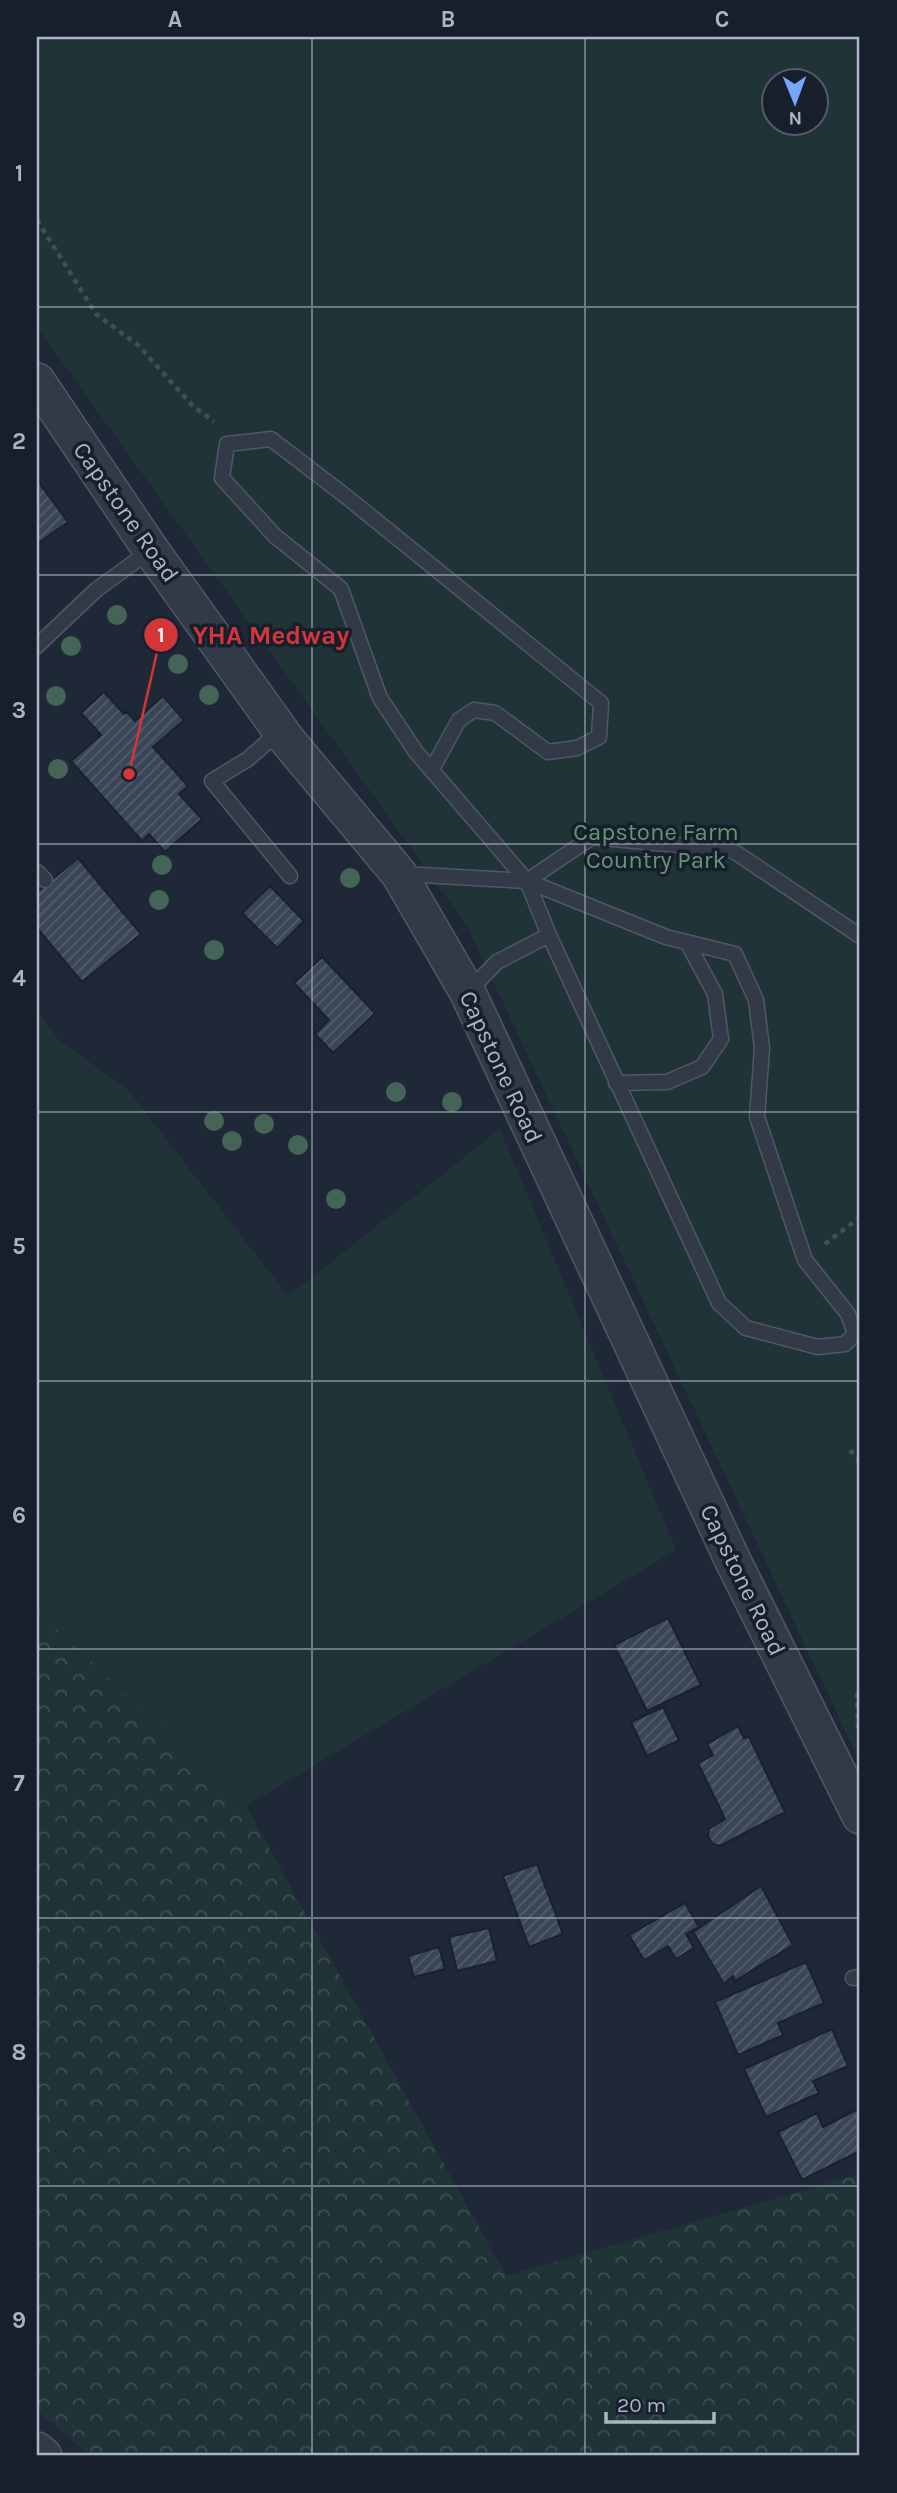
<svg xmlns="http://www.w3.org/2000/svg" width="897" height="2493" font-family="Karla,sans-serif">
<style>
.green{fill:#203438;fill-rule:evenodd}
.forest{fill:url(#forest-crowns)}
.building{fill:url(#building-hatch);stroke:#1a212e;stroke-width:2}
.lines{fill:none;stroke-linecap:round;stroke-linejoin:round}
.service-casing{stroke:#505766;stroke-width:17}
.tertiary-casing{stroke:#505766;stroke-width:38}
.path{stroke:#3e5156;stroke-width:4.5;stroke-dasharray:5 5;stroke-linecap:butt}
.service{stroke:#323a48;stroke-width:14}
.tertiary{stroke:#323a48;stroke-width:35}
.tree{fill:#446457}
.grid{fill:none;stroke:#acb4c5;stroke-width:2;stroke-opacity:0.55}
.labels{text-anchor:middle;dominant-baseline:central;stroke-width:7;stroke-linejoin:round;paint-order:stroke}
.street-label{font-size:24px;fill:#acb4c5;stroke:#181f2c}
.park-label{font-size:24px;fill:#639672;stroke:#181f2c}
.leader{fill:none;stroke:#d23638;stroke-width:2.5}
.callout-dot{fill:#d23638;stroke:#181f2c;stroke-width:2.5}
.mark-label{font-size:21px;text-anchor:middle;font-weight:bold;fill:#fff}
.callout-label{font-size:26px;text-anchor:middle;font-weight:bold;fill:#d23638;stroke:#181f2c;stroke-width:7;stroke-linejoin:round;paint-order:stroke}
.neatline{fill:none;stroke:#acb4c5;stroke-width:2.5}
.grid-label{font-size:23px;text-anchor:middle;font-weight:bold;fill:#acb4c5}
</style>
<defs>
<pattern id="forest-crowns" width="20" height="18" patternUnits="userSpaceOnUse" patternTransform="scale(1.75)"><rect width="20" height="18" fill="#203438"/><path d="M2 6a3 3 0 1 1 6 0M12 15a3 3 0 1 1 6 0" fill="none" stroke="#3e4f53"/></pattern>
<pattern id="building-hatch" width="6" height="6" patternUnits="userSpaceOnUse" patternTransform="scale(1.75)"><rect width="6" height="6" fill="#3a4558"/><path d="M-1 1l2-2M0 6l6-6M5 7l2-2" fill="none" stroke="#545d6e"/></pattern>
</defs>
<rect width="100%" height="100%" fill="#1f2837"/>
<path class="green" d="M37,37H860V1762L467,926L37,327ZM774,80H816V122H774Z
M37,1010L58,1039L129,1091L288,1296L500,1129L676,1550L246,1806L37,1612Z"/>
<path class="forest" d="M37,1612L246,1806L506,2276L860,2174V2456H90L37,2410Z"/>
<path class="building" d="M37,480L68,522L37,544Z
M104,692L124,714L127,712L135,721L163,696L184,720L153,747L188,786L179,794L202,819L165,852L149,834L142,841L71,761L101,735L81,713Z
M78,858L141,934L82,982L37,928V892Z
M270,886L304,921L277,948L242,913Z
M322,957L375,1013L333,1053L315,1034L329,1020L294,983Z
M668,1618L701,1685L647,1711L614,1645Z
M663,1707L679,1740L647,1756L631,1722Z
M738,1726L744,1738L749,1737L785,1812L720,1846L713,1844L708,1837L709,1829L725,1819L698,1763L713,1755L707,1744Z
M537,1864L563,1934L529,1947L503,1876Z
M761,1886L793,1945L735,1981L733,1976L724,1984L693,1932Z
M685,1903L699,1927L686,1934L694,1948L676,1959L668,1946L644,1960L629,1935Z
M489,1928L497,1961L457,1971L449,1937Z
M439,1947L445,1969L414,1977L408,1956Z
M806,1962L824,2003L778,2023L783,2035L738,2055L715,2002Z
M832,2029L848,2066L813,2081L819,2093L766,2117L744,2069Z
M860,2108V2151L802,2180L778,2132L817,2113L823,2127Z"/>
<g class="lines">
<defs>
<path id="service" d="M37,646L96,590L151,550
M280,731L248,759L212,781L290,876
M432,769L459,720L474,710L495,713L548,752L577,748L599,737L601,703L348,498L271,439L227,444L222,478L275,536L341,589L380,698L416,752L527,881L666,937L735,954L756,1000L762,1048L757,1117L805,1260L848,1314L855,1334L845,1344L818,1347L746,1328L719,1303L549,935
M37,872L45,880
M404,874L527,881L549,935L497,962L468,992
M527,881L592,837L732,850L860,936
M616,1083L667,1082L702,1067L721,1039L715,994L687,942
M853,1978L860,1977"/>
<path id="tertiary" d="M37,381L151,550L288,741L399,874L468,993L733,1561L860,1816
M37,2450L44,2456"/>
</defs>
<use href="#service" class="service-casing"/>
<use href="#tertiary" class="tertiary-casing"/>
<path class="path" d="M37,220L96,314L138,345L192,405L214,422
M825,1244L860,1217
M850,1450L860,1461
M858,1728L857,1693L860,1689"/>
<use href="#service" class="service"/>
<use href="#tertiary" class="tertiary"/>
</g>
<g class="tree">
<circle cx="117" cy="615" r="10"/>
<circle cx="71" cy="646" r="10"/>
<circle cx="178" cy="664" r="10"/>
<circle cx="209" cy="695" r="10"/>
<circle cx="56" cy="696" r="10"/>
<circle cx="58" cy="769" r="10"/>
<circle cx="162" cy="865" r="10"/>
<circle cx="350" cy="878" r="10"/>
<circle cx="159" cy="900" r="10"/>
<circle cx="214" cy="950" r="10"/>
<circle cx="396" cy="1092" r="10"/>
<circle cx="452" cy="1102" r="10"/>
<circle cx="214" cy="1121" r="10"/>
<circle cx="264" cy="1124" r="10"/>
<circle cx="232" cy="1141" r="10"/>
<circle cx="298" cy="1145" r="10"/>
<circle cx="336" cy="1199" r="10"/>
</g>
<path class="grid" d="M312,37V2456M585,37V2456M37,307H860M37,575H860M37,844H860M37,1112H860M37,1381H860M37,1649H860M37,1918H860M37,2186H860"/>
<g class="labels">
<g class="street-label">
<text transform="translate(126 512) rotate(55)">Capstone Road</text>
<text transform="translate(501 1067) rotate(65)">Capstone Road</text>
<text transform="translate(743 1580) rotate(64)">Capstone Road</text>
</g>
<g class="park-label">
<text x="656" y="832">Capstone Farm<tspan x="656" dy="28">Country Park</tspan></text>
</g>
</g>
<path class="leader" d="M129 774L161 635"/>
<g class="callout-dot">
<circle cx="129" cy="774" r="7"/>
<circle cx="161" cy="635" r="18"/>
</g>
<g class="mark-label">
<text x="161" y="642">1</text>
</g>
<g class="callout-label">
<text x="271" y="644">YHA Medway</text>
</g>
<rect width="897" height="2493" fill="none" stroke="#181f2c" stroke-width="77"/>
<g transform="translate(795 102) rotate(179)"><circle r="33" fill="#181f2c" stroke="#535b69" stroke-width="2"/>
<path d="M0-5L12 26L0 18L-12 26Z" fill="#79a4fc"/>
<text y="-10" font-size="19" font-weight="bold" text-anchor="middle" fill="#acb4c5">N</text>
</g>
<path d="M606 2412v10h108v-10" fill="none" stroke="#acb4c5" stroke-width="3.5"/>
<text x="617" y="2412" font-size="21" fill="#acb4c5" stroke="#181f2c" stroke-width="5" paint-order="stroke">20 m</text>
<rect x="38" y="38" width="820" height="2416" class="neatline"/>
<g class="grid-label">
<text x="175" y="27">A</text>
<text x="448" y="27">B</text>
<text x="722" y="27">C</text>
<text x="19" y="181">1</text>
<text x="19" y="449">2</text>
<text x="19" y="718">3</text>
<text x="19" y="986">4</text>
<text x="19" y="1254">5</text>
<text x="19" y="1523">6</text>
<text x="19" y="1791">7</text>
<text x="19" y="2060">8</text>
<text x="19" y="2328">9</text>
</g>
</svg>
